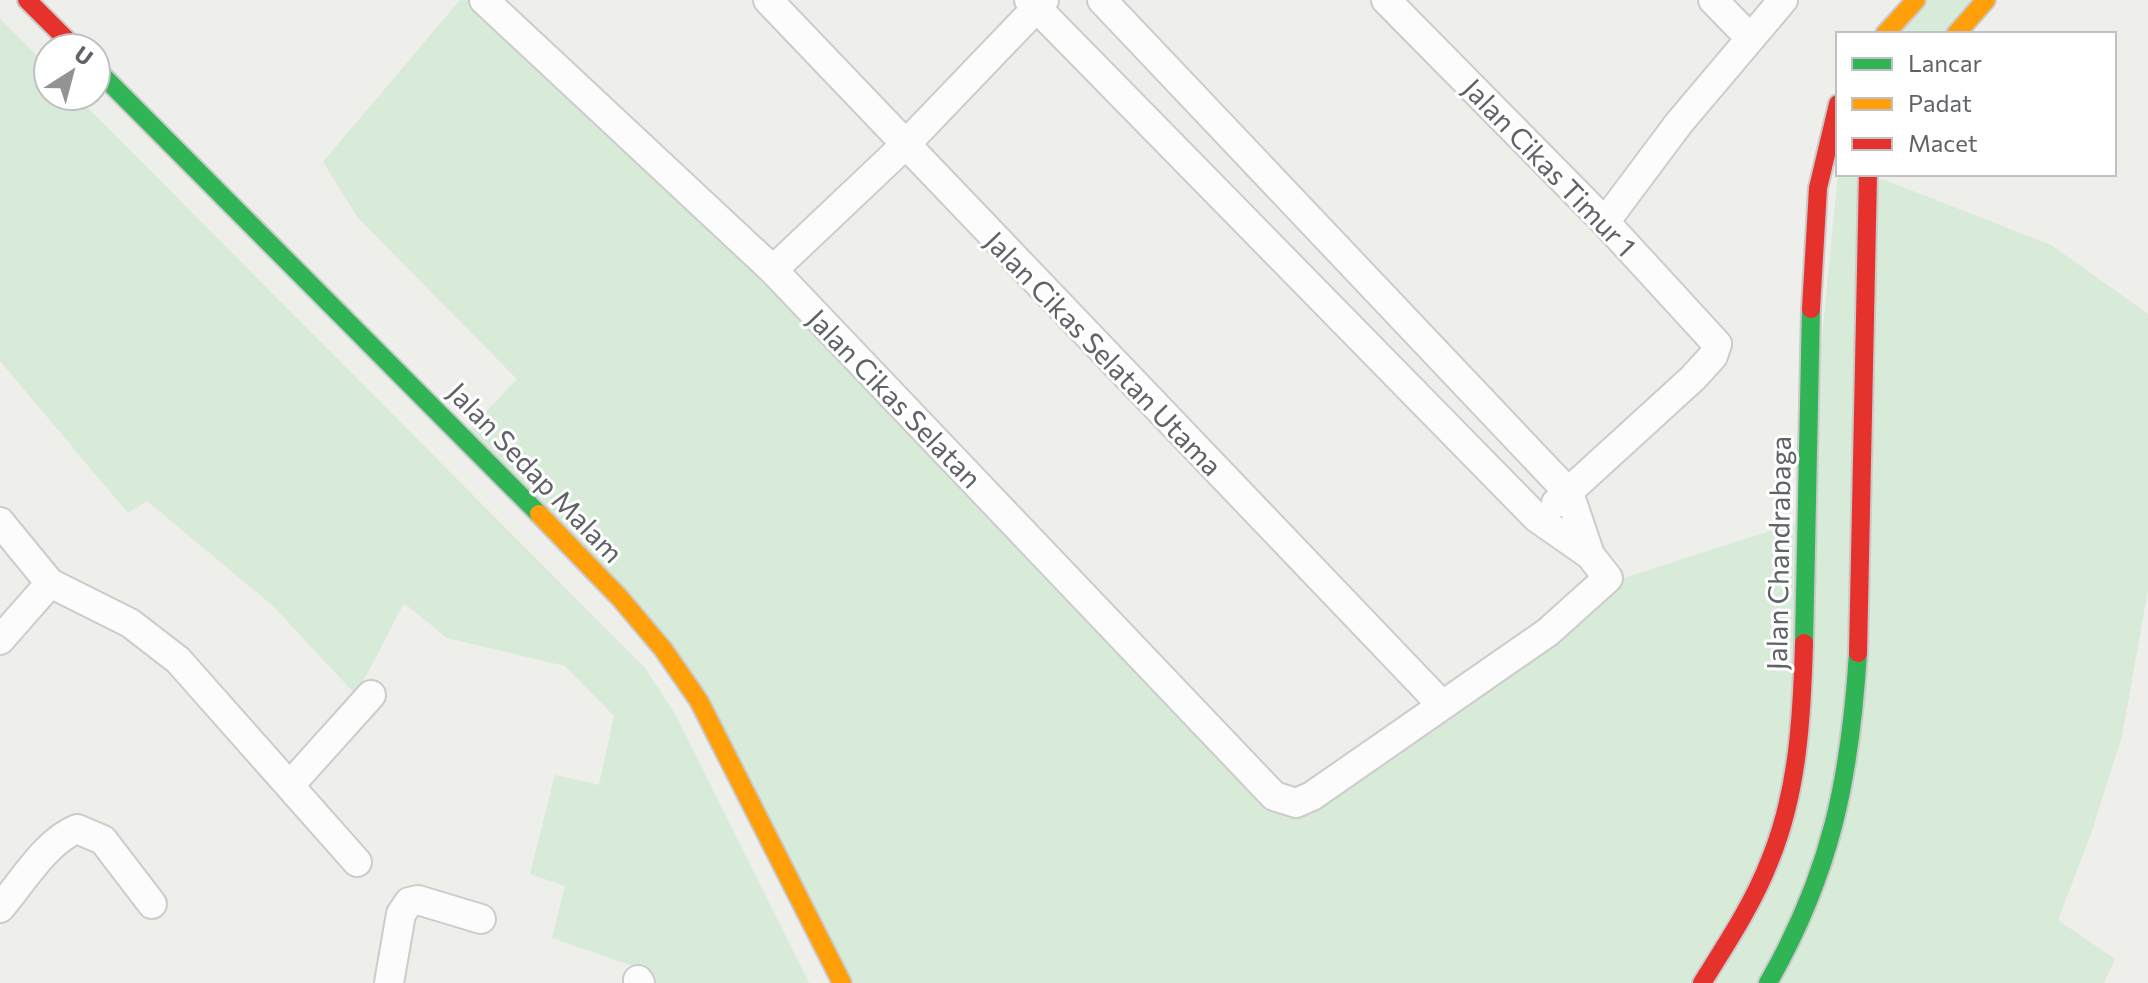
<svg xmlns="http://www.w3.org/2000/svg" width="2148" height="983" font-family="Commissioner,sans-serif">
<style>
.green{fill:#d8ead8}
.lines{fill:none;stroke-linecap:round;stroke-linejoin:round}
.street-casing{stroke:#cbcccb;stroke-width:32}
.fast-casing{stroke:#cacaca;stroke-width:22}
.slow-casing{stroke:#cacaca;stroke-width:22}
.jam-casing{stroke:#cacaca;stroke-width:22}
.street{stroke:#fcfcfc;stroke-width:28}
.fast{stroke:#30b455;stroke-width:18}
.slow{stroke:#ff9f0a;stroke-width:18}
.jam{stroke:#e5322d;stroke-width:18}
.labels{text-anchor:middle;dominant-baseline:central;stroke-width:6;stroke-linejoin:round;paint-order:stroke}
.street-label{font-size:28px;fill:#5f6267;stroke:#fff}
</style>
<rect width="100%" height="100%" fill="#eeeeea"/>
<path class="green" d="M460,0H484L1296,803L1605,584L1804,520L1838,174H1869L2051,245L2148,314V590L2122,736L2091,834L2058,920L2115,959L2104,983H842L699,701L463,436L517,379L358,218L323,162Z
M1916,0H1986L1956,34H1885Z
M0,19L48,67V96H76L645,668L675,714L809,983H649L645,970L552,938L565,886L530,874L555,775L599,785L614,716L565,666L447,638L404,603L356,695L273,606L147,501L128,513L0,361Z"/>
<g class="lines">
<defs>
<path id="street" d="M484,0L773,270L1274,796L1296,803L1312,796L1548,632L1608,578L1590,555L1537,518L1029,0
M768,0L1442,705
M1102,0L1569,493L1590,555
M1386,0L1605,222L1717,344L1713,356L1693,378L1556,503
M1713,0L1750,38
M1605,222L1679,123L1783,0
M773,270L905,145L1044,0
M0,522L50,583L130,623L178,660L357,862
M0,640L50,583
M291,784L371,695
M0,908C21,884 46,841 77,829L103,840L152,904
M638,980L640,983
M389,983L401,914L409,902L418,900L481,919"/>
<path id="fast" d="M96,69L539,514
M1804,643L1811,309
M1768,983C1831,873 1850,779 1858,653"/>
<path id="slow" d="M1885,34L1916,0
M1956,34L1986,0
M539,514L619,597L663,649L699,701L842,983"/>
<path id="jam" d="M27,0L75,48
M1811,309L1818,188L1838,104
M1858,653L1868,174
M1702,983C1727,943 1753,904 1770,860C1798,792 1802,716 1804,643"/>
</defs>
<use href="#street" class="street-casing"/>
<use href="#fast" class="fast-casing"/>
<use href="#slow" class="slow-casing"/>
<use href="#jam" class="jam-casing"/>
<use href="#street" class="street"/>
<use href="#fast" class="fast"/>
<use href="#slow" class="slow"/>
<use href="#jam" class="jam"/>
</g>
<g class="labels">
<g class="street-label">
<text transform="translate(1550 167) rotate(46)">Jalan Cikas Timur 1</text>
<text transform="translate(1104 353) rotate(46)">Jalan Cikas Selatan Utama</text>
<text transform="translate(895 398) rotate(46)">Jalan Cikas Selatan</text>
<text transform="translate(536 472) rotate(46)">Jalan Sedap Malam</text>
<text transform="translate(1778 553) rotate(-89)">Jalan Chandrabaga</text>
</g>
</g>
<rect x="1836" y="32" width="280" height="144" fill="#ffffff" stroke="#bfc0c2" stroke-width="2"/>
<rect x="1852" y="58" width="40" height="12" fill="#30b455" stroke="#bfc0c2" stroke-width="2"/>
<text x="1908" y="72" font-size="24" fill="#5f6267">Lancar</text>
<rect x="1852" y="98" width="40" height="12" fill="#ff9f0a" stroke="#bfc0c2" stroke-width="2"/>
<text x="1908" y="112" font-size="24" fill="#5f6267">Padat</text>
<rect x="1852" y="138" width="40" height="12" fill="#e5322d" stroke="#bfc0c2" stroke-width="2"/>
<text x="1908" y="152" font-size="24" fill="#5f6267">Macet</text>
<g transform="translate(72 72) rotate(36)"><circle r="38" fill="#ffffff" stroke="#bfc0c2" stroke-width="2"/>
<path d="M0-6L14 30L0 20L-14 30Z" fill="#919395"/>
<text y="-12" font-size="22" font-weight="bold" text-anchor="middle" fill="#5f6267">U</text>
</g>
</svg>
